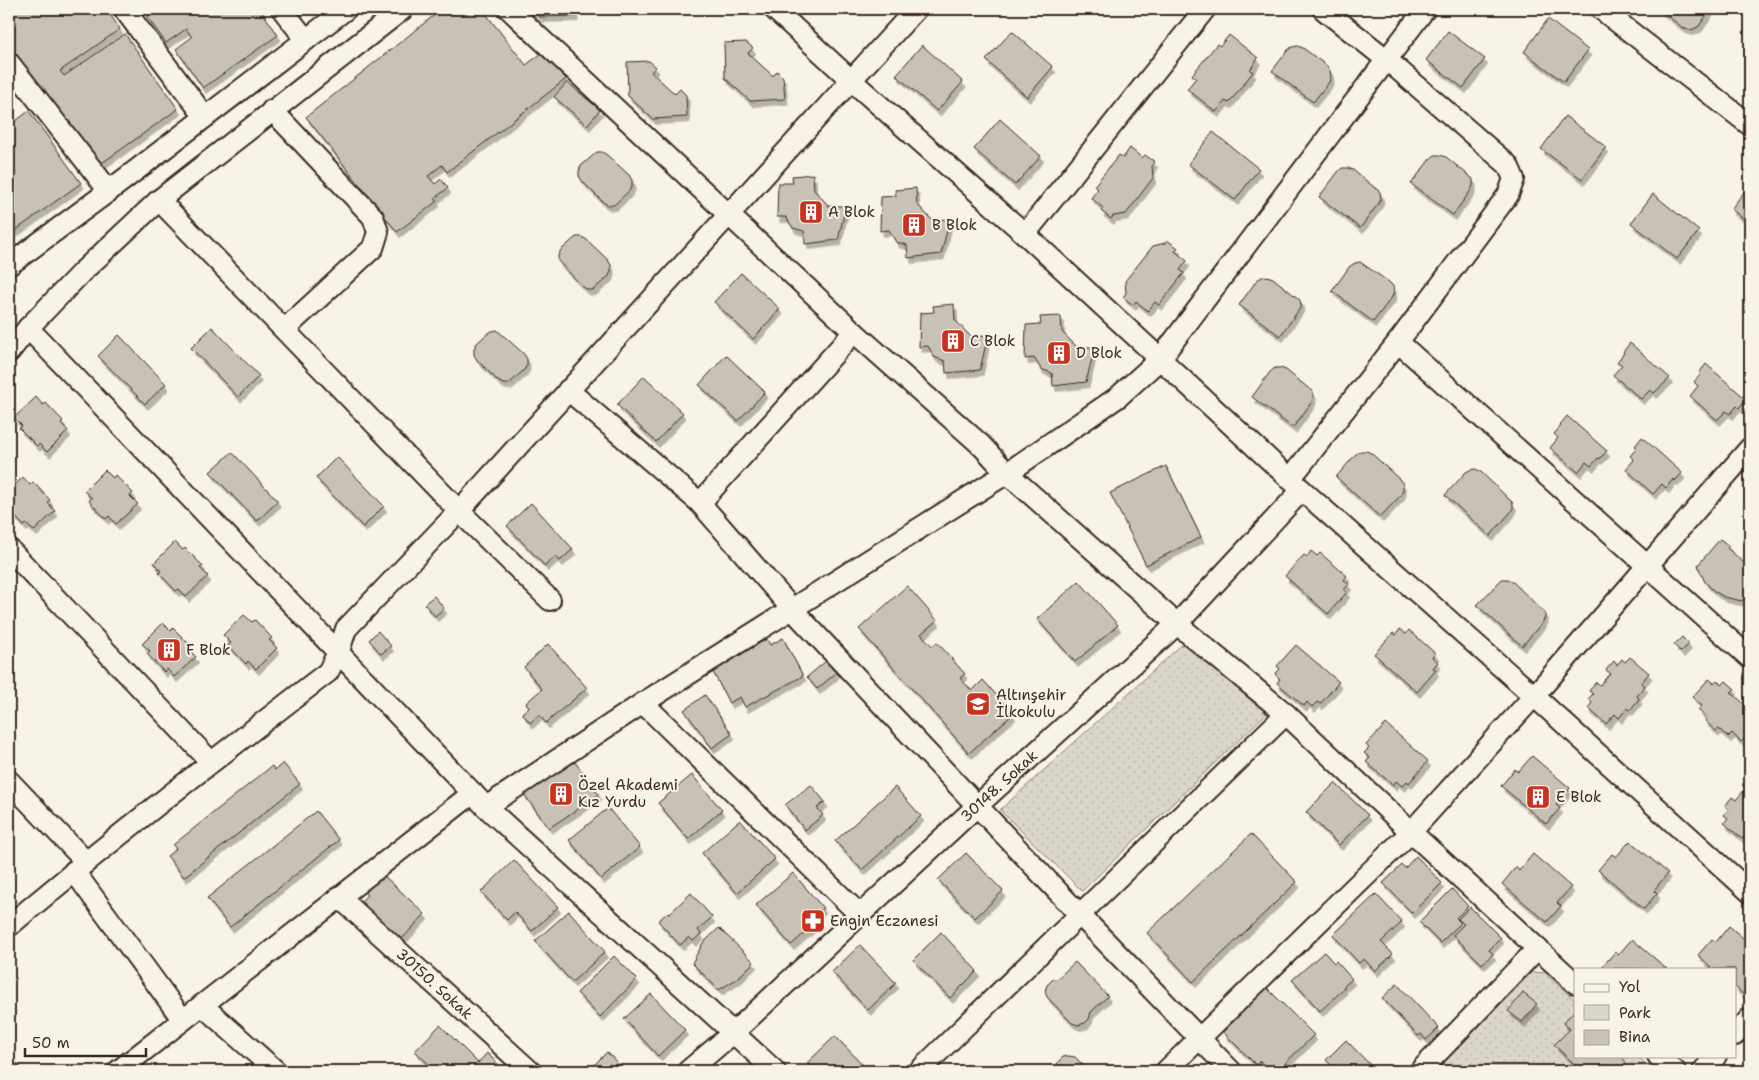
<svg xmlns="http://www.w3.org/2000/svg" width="1759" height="1080" font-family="'Shantell Sans',sans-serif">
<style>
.green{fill:url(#green-dots);stroke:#8b8074}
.building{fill:#c8c1b6;stroke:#3b2a1e;filter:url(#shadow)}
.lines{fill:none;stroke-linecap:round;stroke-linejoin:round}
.minor-casing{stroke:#3b2a1e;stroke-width:24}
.minor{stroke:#f7f3e8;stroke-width:20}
.labels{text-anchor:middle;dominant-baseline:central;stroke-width:4;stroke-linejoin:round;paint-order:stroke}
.poi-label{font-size:15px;fill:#3b2a1e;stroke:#f7f3e8;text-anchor:start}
.street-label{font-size:15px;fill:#3b2a1e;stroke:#f7f3e8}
</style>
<defs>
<pattern id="green-dots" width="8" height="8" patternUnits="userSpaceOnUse" patternTransform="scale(1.25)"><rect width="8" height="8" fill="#dbd6cb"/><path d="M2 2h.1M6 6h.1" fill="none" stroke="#bdb8ae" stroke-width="1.8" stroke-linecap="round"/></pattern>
<filter id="shadow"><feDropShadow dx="3" dy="5.5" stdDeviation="0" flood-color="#0004"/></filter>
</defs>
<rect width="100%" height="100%" fill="#f7f3e8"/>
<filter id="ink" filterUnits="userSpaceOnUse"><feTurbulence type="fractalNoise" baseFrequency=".02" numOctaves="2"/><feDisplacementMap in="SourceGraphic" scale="10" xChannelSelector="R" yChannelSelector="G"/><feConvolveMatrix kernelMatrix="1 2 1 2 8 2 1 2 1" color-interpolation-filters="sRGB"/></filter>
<g filter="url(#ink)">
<path class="green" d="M1187,640L1268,712L1082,891L1000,810Z
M1532,972L1545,973L1575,1000V1056H1637L1654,1071H1436Z"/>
<path class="building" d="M9,9H106L120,29L60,71L64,76L125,34L178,109L95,168L9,44V35L15,30L9,21Z
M158,9H260L278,35L203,88L176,49L192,37L186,29L166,43L147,17Z
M442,9H482L526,65L545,51L566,79L447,172L442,165L428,176L435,184L441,179L448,188L435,198L437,201L397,232L306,117Z
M531,9H575V16L540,17Z
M1659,9H1711L1699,26L1694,29L1689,30L1683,28Z
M1548,19L1588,50L1564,82L1524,52Z
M1012,31L1053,67L1027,97L986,60Z
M1448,31L1485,59L1463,88L1426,60Z
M1229,35L1258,58L1250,70L1253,72L1229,103L1225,101L1216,112L1187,89L1196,78L1192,75L1217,44L1220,46Z
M746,42L753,48L748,53L773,76L777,71L783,77L785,99L750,101L725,78L724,43Z
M922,45L963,82L937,111L896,75Z
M1298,46L1303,48L1327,66L1330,71L1331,76L1329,82L1313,102L1272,71L1288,50L1292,47Z
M649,61L656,67L651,72L675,94L680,89L686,95L687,117L653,119L628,96L627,62Z
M567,82L600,110L587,125L554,97Z
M29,111L81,183L9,235V126Z
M1565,116L1606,147L1582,179L1541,149Z
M1000,119L1041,156L1015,185L974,149Z
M1213,132L1259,169L1235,200L1188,164Z
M1130,148L1142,158L1145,155L1155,162L1152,166L1153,178L1126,214L1113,216L1111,219L1101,211L1103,208L1091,198L1098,189L1094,186L1119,155L1123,158Z
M597,152H602L607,155L629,175L632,180V186L629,191L614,205H608L603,202L582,181L579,176V171L581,166Z
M1435,155H1440L1446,157L1473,179V185L1471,190L1453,215L1411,184L1430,159Z
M1342,168H1348L1353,170L1380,192L1381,198L1379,203L1360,228L1319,197L1338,172Z
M813,174L814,190L829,206H846L838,240L805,244L804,231L793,228L786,217H777L778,183H793L792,176Z
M1750,184V224L1731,209Z
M916,188L917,204L932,220L950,219L941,254L908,258L907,245L896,242L889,230L880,231L881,197L896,196L895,190Z
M1653,194L1699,231L1677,259L1631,223Z
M576,237H582L587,240L608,260L611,265V271L609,276L593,290H588L583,287L558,261V256L561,250Z
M1167,240L1178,248L1175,251L1187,261L1180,270L1184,273L1159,305L1155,302L1148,311L1136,301L1133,305L1123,297L1126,293L1125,281L1153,246L1165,243Z
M1360,262L1389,282L1393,286L1394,292L1392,297L1373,322L1332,291L1350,266L1355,263Z
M741,273L780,309L753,339L714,302Z
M1267,276L1273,278L1300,300L1301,306L1298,311L1280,336L1239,305L1257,280L1262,277Z
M954,304L955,320L970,336L988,335L980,370L946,373L945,361L934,357L928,346L919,347L920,313L934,312L933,306Z
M1061,316L1062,332L1077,347H1095L1086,382L1053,386L1052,373L1041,369L1034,358L1025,359L1026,325L1041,324L1040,317Z
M212,327L259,376L238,397L191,348Z
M497,330L524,354L527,359V365L524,370L509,384H503L498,381L477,360L474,355V349L476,344L487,334L492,331Z
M119,335L166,384L145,404L98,356Z
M1630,343L1670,378L1654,393L1650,390L1641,399L1613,375L1622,365L1617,362L1624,353L1623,352Z
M726,355L765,392L738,421L699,385Z
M1706,364L1746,399L1739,408L1737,406L1730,414L1726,411L1717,420L1690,396L1698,386L1694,382L1701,374L1699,373Z
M1275,368H1280L1286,370L1313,392V398L1311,403L1293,428L1252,397L1270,372Z
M644,376L683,413L656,442L617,405Z
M36,397L43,405L46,403L63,421L61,423L68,431L47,452L39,444L37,446L19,428L22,426L14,418Z
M1567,416L1607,451L1599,459L1598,458L1591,466L1586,462L1578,472L1550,448L1558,438L1554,434L1561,426L1560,425Z
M1642,437L1682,473L1675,481L1673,479L1666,488L1662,484L1653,494L1626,469L1634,460L1630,456L1637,448L1635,446Z
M1361,451H1366L1371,453L1400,480L1403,484V490L1401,495L1380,517L1336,477L1356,454Z
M232,452L278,501L257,521L210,472Z
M337,457L384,506L363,527L316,478Z
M1166,466L1201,537L1146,565L1110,493Z
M1476,469L1481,472L1513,503V508L1510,513L1490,536L1445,495L1466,472L1470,470Z
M105,470L113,478L115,475L133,493L130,496L138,504L116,524L109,516L106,519L89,501L92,498L84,491Z
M23,477L30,485L33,482L50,500L48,503L55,511L34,531L26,524L24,526L9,510V491Z
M531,503L573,549L560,561L556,556L545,566L507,526Z
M1720,539L1729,546L1727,548L1750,568V591L1742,601L1724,597L1714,591L1705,582L1700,571L1698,565Z
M175,542L183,550L185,548L203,566L200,568L208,576L186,597L179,589L176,591L159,573L161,571L154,563Z
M1311,551L1317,556L1320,553L1347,576L1344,580L1349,584L1344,590L1347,592L1328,614L1285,576L1304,555L1307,557Z
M1502,579H1508L1513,582L1545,613V618L1542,623L1522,646L1477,605Z
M1079,581L1118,625L1075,662L1037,619Z
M907,586L937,620L921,634L932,646L937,642L965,674L960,678L972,691L983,680L1013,714L969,753L859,629Z
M434,596L444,608L435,616L424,604Z
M244,615L252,622L255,620L272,638L269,640L277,648L256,669L248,661L246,664L228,645L231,643L223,635Z
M163,623L171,631L173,628L191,646L188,649L196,657L174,677L167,669L164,672L147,654L150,651L142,644Z
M1400,629L1406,634L1409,630L1436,654L1432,657L1438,662L1433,668L1436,670L1417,692L1374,654L1393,633L1396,635Z
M378,631L391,646L381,654L369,640Z
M1682,637L1689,644L1681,652L1674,645Z
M783,638L803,676L745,707L740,697L729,703L710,666L750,645L751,648L767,639L770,645Z
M548,644L587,688L546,723L539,715L530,723L522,713L529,707L526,703L542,689L524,667Z
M1296,645L1339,682L1320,704L1317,702L1312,707L1307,702L1304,706L1277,683L1280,679L1275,674L1280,669L1277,666Z
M1630,657L1649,673L1641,683L1645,686L1637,696L1639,699L1630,710L1627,708L1619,718L1615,714L1606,724L1588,708L1592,703L1588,699L1593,694L1589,691L1596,682L1600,685L1610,673L1606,670L1614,661L1617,665L1622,659L1625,662Z
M826,661L836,673L817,689L807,677Z
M1709,679L1714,683L1717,680L1722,685L1726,681L1735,689L1731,692L1743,703L1746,699L1750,703V732L1741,742L1732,733L1728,737L1719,729L1716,731L1705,721L1707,718L1698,710L1702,706L1692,697Z
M705,695L732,734L712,748L684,710Z
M1386,724L1428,761L1409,783L1407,781L1402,786L1396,781L1393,785L1366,762L1370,758L1364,753L1369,748L1366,745Z
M1532,756L1570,788L1556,805L1560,808L1546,824L1501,786L1515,769L1518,772Z
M575,762L599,795L549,828L523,793Z
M283,763L300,784L184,877L167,856L176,849L173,845L272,766L275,770Z
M692,775L722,810L688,839L658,803Z
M1750,776V830L1742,839L1724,823L1728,818L1724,815L1729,809L1725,806L1732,797L1736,800L1746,788L1742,785Z
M1335,783L1368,815L1339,845L1306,812Z
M811,785L825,802L817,808L823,815L805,830L785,805Z
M895,787L921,816L862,870L835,841Z
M608,808L640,847L601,879L569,840Z
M316,811L339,840L230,927L207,898Z
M740,820L775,859L737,893L702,853Z
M1251,834L1297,882L1193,982L1147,933Z
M1630,841L1668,873L1654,890L1657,893L1644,909L1598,870L1612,854L1616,857Z
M966,853L1003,891L975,918L938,880Z
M1533,854L1571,887L1557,903L1561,906L1547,922L1502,884L1516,867L1519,871Z
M1416,856L1442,883L1412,913L1383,883L1402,865L1405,868Z
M514,860L558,907L532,931L515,912L507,920L481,892Z
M381,873L425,914L400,941L360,902L367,895L364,892Z
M793,873L823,908L813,917L818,922L791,945L756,905Z
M1452,889L1468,906L1456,918L1461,923L1440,943L1419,922Z
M691,893L712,917L698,930L701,934L693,941L689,937L680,945L658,921L668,912L669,914Z
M1376,894L1402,922L1381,942L1393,954L1375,971L1364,959L1359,963L1333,935Z
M1470,907L1501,938L1489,950L1493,954L1482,964L1453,935L1464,924L1458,919Z
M569,911L605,952L572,982L535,941Z
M1729,926L1750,944V986L1743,994L1735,987V969H1713L1698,955L1712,939L1716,942Z
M719,928L754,962L738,978L719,990L692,963L703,943Z
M941,932L977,971L950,998L913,960Z
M1632,939L1667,969L1601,968L1615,952L1618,955Z
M860,945L896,983L868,1010L832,972Z
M1324,952L1334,963L1336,961L1352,979L1343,987L1344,989L1320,1011L1292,980Z
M614,956L637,979L600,1017L577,993Z
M1075,962L1108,996L1091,1012L1089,1019L1085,1023L1078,1025L1072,1023L1047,997L1045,991L1047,985L1052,980L1058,978Z
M1397,984L1439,1028L1426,1040L1421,1034L1418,1036L1382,998Z
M1267,988L1314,1035L1277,1071H1270L1260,1061L1256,1065L1223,1032Z
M1523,993L1537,1004L1522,1022L1508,1011Z
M651,994L685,1030L658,1056L624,1019Z
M1575,1010V1056H1621L1626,1062L1617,1071H1582L1554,1045L1570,1029L1563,1023Z
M440,1025L478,1063L487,1053L498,1064L491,1071H436L415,1051Z
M835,1036L869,1071H815L807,1063Z
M1346,1040L1376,1071H1336L1326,1060Z
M607,1052L625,1071H588Z
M9,1054L24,1071H9Z
M1069,1056L1075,1057L1089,1071H1053L1056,1068L1058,1062L1063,1057Z"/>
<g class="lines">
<defs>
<g id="minor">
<path d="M124,9L205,117"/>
<path d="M282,9L306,40"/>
<path d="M509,9L854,332L981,445L1007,473L1177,624L1286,714L1411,832L1575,983"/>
<path d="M774,9L851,80L1025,234L1302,490L1534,696L1750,448"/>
<path d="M1601,9L1750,125"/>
<path d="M9,63L109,191"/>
<path d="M272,110L373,217L378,232L373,248L285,329"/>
<path d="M159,200L459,511L550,600"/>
<path d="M1025,234L1205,9"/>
<path d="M9,265L109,191L346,9"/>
<path d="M28,328L486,807L775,1071"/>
<path d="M1398,342L1750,658"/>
<path d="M9,352L28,328L81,273L159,200L403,9"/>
<path d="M568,390L700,503L792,609L1079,914L1231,1071"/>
<path d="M1290,479L1398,342L1508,195L1514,179L1508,165L1386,59L1323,9"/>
<path d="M700,503L854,332"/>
<path d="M9,549L211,762"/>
<path d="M643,703L860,915"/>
<path d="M9,781L86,862"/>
<path d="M486,807L643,703L1007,473L1118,397L1160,359L1425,9"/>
<path d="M74,871L183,1020"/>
<path id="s1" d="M339,897L530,1071"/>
<path d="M9,926C113,838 220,755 328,672L339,651L346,629L459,511L916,9"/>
<path d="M202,1005L276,1071"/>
<path d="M1735,1035L1750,1018"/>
<path d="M1658,1056L1675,1071"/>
<path d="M118,1071L473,793"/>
<path id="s2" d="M688,1071L733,1033L977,806L1177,624L1302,490"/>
<path d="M919,1071L1286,714"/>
<path d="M1166,1071L1411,832L1534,696L1750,892"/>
<path d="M1420,1071L1537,949"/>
<path d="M1703,1071L1716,1056"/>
</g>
</defs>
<use href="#minor" class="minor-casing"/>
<use href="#minor" class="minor"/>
</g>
</g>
<defs>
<symbol id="building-square" viewBox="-11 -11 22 22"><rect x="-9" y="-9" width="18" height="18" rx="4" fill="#c8321e" stroke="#f7f3e8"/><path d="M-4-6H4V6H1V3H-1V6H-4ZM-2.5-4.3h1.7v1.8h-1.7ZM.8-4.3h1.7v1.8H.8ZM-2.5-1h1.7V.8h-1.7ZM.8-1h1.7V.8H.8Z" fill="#fff"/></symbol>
<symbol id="school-square" viewBox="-11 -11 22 22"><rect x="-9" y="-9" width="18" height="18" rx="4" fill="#c8321e" stroke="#f7f3e8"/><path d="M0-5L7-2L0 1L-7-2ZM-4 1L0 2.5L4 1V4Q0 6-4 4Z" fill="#fff"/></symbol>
<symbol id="pharmacy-square" viewBox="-11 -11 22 22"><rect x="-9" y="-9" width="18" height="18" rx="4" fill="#c8321e" stroke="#f7f3e8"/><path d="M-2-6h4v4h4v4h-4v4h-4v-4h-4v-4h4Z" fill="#fff"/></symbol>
</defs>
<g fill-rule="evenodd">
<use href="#building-square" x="797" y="198" width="28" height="28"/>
<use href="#building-square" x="900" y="211" width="28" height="28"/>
<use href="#building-square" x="939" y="327" width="28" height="28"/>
<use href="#building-square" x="1045" y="339" width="28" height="28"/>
<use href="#building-square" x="155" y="636" width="28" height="28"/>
<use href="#school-square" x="964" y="690" width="28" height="28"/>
<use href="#building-square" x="547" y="780" width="28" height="28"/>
<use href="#building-square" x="1524" y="783" width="28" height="28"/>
<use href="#pharmacy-square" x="799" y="907" width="28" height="28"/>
</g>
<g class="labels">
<g class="poi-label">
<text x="828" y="212">A Blok</text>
<text x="932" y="225">B Blok</text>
<text x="970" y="341">C Blok</text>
<text x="1076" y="353">D Blok</text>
<text x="186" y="650">F Blok</text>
<text x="996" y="695">Altınşehir<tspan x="996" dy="17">İlkokulu</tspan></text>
<text x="578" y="785">Özel Akademi<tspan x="578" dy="17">Kız Yurdu</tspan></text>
<text x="1556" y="797">E Blok</text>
<text x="830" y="921">Engin Eczanesi</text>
</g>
<g class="street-label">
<text stroke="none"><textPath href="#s2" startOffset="422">30148. Sokak</textPath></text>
<text stroke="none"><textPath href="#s1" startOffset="129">30150. Sokak</textPath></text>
</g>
</g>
<rect width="1759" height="1080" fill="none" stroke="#f7f3e8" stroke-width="30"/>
<rect x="15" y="15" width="1729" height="1050" fill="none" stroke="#3b2a1e" stroke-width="2" filter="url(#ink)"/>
<rect x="1574" y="968" width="162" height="90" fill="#f7f3e8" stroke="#aca397"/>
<rect x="1584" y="984" width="25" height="8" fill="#f7f3e8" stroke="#aca397"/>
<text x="1619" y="992" font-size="15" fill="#3b2a1e">Yol</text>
<rect x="1584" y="1005" width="25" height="15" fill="#dbd6cb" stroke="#aca397"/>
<text x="1619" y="1018" font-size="15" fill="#3b2a1e">Park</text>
<rect x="1584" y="1030" width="25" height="15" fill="#c8c1b6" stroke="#aca397"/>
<text x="1619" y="1042" font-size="15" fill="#3b2a1e">Bina</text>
<path d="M25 1048v8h121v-8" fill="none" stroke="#3b2a1e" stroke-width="2.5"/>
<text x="32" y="1048" font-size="15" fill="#3b2a1e" stroke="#f7f3e8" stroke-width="4" paint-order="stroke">50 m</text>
</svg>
